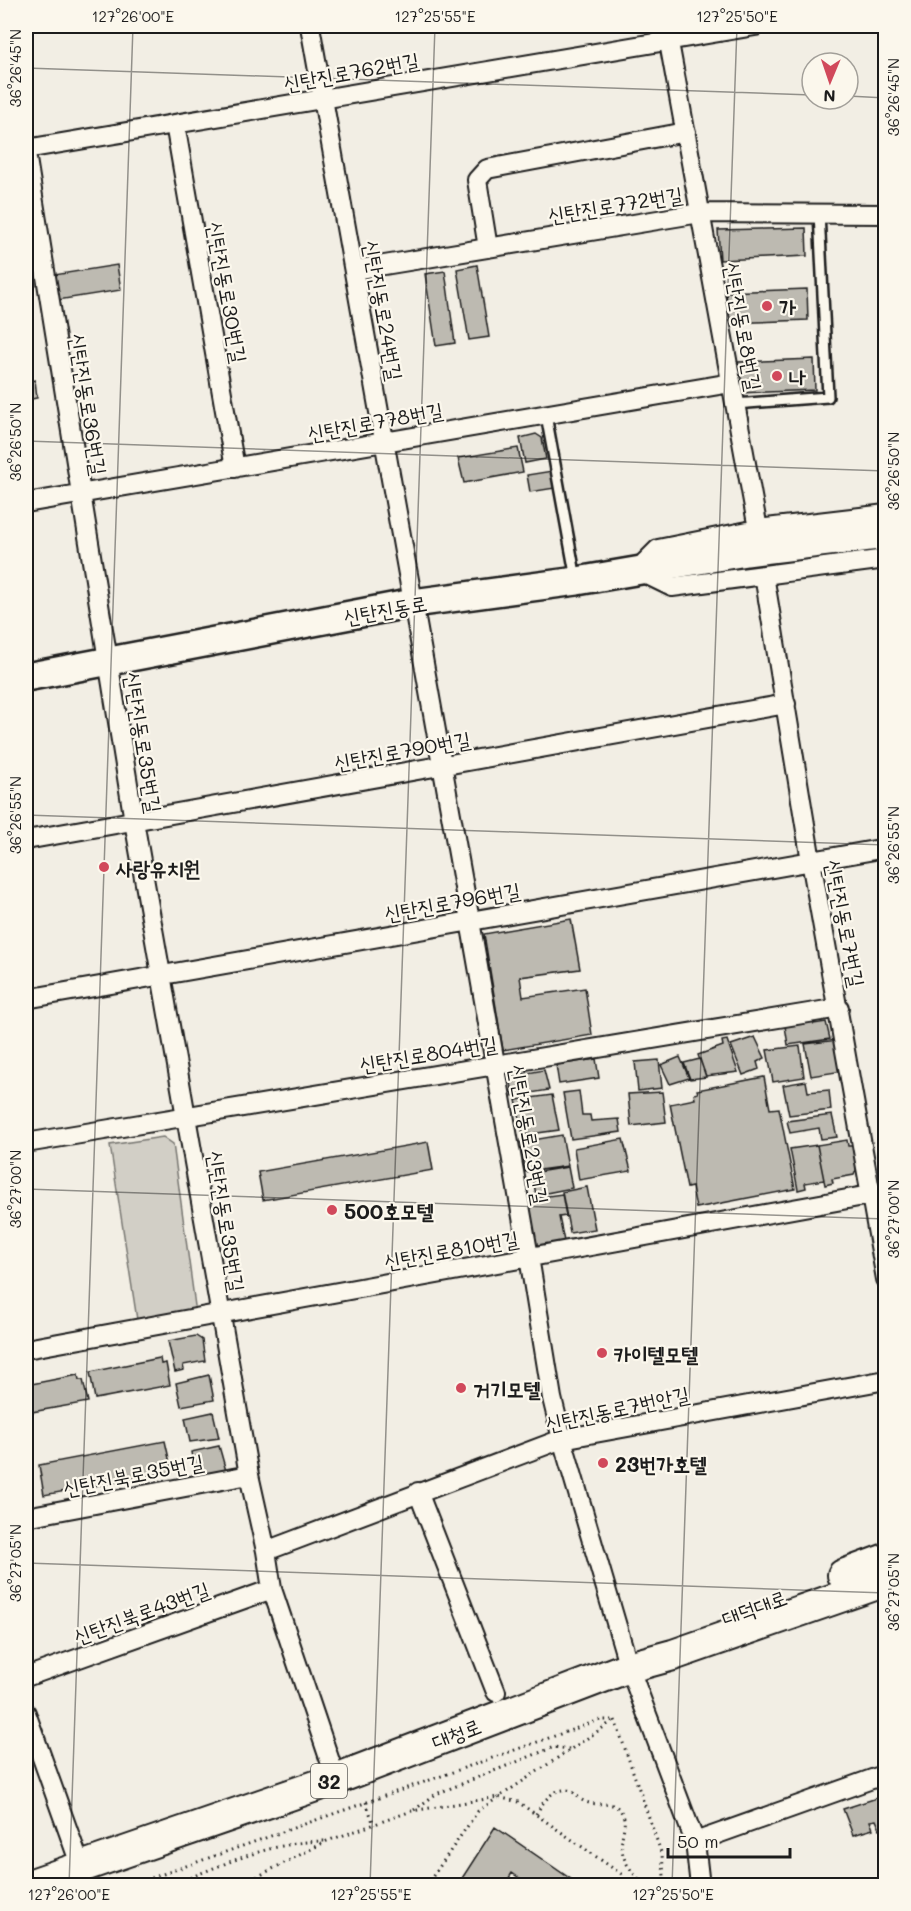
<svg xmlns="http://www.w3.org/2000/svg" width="911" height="1911" font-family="Mali,'Poor Story',sans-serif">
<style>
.green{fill:#d2cfc6;stroke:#777671;stroke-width:1.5}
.building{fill:#bdbab1;stroke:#1c1c1c;stroke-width:1.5}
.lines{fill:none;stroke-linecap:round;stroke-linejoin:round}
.lane-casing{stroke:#1c1c1c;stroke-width:14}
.street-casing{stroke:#1c1c1c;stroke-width:22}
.secondary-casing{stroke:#1c1c1c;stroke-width:32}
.primary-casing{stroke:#1c1c1c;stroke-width:34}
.path{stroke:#1c1c1c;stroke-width:3;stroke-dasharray:1.5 4.5;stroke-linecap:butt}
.lane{stroke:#fbf7ec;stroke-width:9}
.street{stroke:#fbf7ec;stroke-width:18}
.secondary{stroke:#fbf7ec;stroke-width:27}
.primary{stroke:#fbf7ec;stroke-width:30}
.ticks{fill:none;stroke:#1c1c1c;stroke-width:1.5;stroke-opacity:0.45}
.poi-dot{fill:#d1495b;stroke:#fbf7ec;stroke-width:2}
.labels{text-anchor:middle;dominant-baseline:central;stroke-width:4.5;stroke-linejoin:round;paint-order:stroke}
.shield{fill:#fbf7ec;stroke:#5f5e5a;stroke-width:1.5}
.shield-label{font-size:20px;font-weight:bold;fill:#1c1c1c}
.street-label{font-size:21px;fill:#1c1c1c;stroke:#fbf7ec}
.poi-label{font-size:21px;font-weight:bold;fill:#1c1c1c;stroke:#fbf7ec;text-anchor:start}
.neatline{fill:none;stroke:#1c1c1c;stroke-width:2}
.ticks-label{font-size:15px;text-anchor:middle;fill:#1c1c1c}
</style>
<rect width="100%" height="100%" fill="#f2eee4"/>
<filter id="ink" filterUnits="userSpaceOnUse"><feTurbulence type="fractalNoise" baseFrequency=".0167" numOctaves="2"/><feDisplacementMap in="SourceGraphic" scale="12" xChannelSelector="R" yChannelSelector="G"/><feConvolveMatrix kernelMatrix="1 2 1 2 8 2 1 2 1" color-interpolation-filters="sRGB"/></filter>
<g filter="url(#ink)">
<path class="green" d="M163,1137L173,1144L195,1306L187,1317L138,1326L110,1145Z"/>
<path class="building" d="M806,228L807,256L720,260L718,230Z
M117,265L121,290L58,300L54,275Z
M477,265L489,337L469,340L457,269Z
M445,271L455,343L436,346L425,274Z
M807,289L808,320L728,323L726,292Z
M26,342H29L31,360L26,361Z
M814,359L815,390L740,393L738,362Z
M35,380L37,398L26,400V382Z
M536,434L542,438L546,459L525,463L520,438Z
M518,448L523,472L464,483L458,458Z
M552,471L555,488L530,492L527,475Z
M571,919L580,969L520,977L523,997L585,988L592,1035L503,1050L484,934Z
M813,1021L814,1024L826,1022L830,1039L788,1045L785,1026Z
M755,1037L765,1058L757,1062L759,1069L743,1075L731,1045Z
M727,1040L738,1072L706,1076L698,1055L723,1046L722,1041Z
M838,1040L843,1071L811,1076L805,1044Z
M800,1046L804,1077L773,1082L767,1050Z
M680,1057L689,1078L670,1084L661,1065Z
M596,1059L599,1078L559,1084L556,1065Z
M700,1059L706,1077L690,1079L684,1063Z
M659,1060L662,1088L638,1091L635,1062Z
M544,1070L549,1090L513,1096L510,1076Z
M764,1077L770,1109L779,1108L795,1189L696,1208L692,1187L687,1188L670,1104L695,1099L694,1094L698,1093L697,1090Z
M806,1081L808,1092L829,1090L831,1110L789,1115L783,1085Z
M579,1091L582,1115H590L591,1121L619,1119L621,1132L571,1139L563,1093Z
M662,1092L666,1122L631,1126L628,1094Z
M552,1095L559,1130L523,1135L516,1100Z
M832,1115L837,1137L821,1139L819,1128L790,1133L787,1121Z
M562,1135L568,1166L525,1172L521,1142Z
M623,1139L631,1171L579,1180L574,1148Z
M847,1140L848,1146H853L857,1168L854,1175L832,1179L833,1183L825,1185L817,1145Z
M428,1142L433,1170L263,1200L258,1172Z
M817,1145L824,1180L805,1183L806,1188L798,1190L790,1149Z
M568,1167L572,1188L536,1195L532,1173Z
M587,1187L595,1229L570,1233L562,1192Z
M562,1194L566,1216L559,1217L565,1246L535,1250L526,1199Z
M196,1336L202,1340L205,1361L183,1365L184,1370L175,1372L168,1341Z
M160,1358L161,1364L166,1363L170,1385L95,1399L90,1372Z
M78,1375L79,1380H83L88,1402L26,1413V1385Z
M209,1375L214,1400L181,1406L176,1383Z
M213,1412L219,1438L190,1442L185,1418Z
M165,1441L172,1472L44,1495L39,1465Z
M219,1446L226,1471L196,1477L191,1452Z
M886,1795V1827L880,1829L876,1820L870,1821L873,1829L853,1835L843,1809Z
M495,1827L581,1886H531L512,1873L504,1886H495L489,1881L487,1886H457Z"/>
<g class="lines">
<defs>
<path id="lane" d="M735,404L828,397L819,213
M546,415L576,579
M82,1869L88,1886"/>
<path id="street" d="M310,26L470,921L529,1257L552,1398L562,1439L629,1667L695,1842L700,1886
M666,26L758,529
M175,124L235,468
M26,149L755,26
M26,153L134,821L249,1475L266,1551L272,1589L336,1779
M488,248L477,180L487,169L686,132
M354,270L700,213L886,214
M26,503L731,383
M886,514L758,529L658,549L637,570L672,587L886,559
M764,575L811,861L886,1279
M26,840L786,704
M26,999L886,848
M26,1143L839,1008
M26,1349L886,1192
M418,1492L496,1692
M26,1517L249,1475
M266,1551L562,1439L886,1380
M26,1677L272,1589
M26,1713L81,1867
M695,1842L886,1774"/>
<path id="secondary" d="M26,677L413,603L577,581L746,552L886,535"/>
<path id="primary" d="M843,1575L886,1559
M26,1886L336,1779L629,1667L673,1655L886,1581"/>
</defs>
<use href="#lane" class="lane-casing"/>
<use href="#street" class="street-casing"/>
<use href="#secondary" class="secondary-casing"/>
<use href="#primary" class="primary-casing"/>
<path class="path" d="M615,1720L662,1855L665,1886
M366,1802L374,1825
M414,1810L436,1794L554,1747L570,1749
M536,1814C541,1806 548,1794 558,1791C576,1786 574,1798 586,1802C600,1807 615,1798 623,1815C626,1822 623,1831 622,1838C619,1859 632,1873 646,1886
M129,1886L600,1720H615
M168,1886C219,1867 270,1841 326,1841
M222,1886L243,1884
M245,1886L243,1884L327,1841L412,1811L498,1797L518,1802L621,1874L624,1886
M268,1886L277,1883L280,1886
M399,1886L408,1882L423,1886
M426,1886L478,1811L613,1721"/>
<use href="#lane" class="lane"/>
<use href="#street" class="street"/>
<use href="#secondary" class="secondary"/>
<use href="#primary" class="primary"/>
</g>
</g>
<path class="ticks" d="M26,68L812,95M848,96L886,98M26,441L886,471M26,815L886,845M26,1189L886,1219M26,1563L886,1593M69,1886L133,26M370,1886L435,26M672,1886L737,26"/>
<g class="poi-dot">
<circle cx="767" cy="306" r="6"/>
<circle cx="777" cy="376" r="6"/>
<circle cx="104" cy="867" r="6"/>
<circle cx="332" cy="1210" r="6"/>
<circle cx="602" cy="1353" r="6"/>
<circle cx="461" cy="1388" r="6"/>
<circle cx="603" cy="1463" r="6"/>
</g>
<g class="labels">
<rect class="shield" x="311" y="1764" width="36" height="34" rx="4.5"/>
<g class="shield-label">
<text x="329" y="1781">32</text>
</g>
<g class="street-label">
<text transform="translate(351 71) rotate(-10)">신탄진로762번길</text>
<text transform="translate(615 204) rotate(-9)">신탄진로772번길</text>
<text transform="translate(228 292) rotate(80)">신탄진동로30번길</text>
<text transform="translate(384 310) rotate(80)">신탄진동로24번길</text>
<text transform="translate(744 326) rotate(80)">신탄진동로8번길</text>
<text transform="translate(89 404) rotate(81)">신탄진동로36번길</text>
<text transform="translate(375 421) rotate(-10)">신탄진로778번길</text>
<text transform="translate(385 609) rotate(-10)">신탄진동로</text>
<text transform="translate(144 742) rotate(81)">신탄진동로35번길</text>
<text transform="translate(402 750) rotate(-10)">신탄진로790번길</text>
<text transform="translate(452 901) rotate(-10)">신탄진로796번길</text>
<text transform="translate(846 923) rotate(79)">신탄진동로7번길</text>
<text transform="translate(428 1053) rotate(-9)">신탄진로804번길</text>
<text transform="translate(530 1134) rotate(80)">신탄진동로23번길</text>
<text transform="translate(227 1221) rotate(81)">신탄진동로35번길</text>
<text transform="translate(451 1249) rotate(-10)">신탄진로810번길</text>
<text transform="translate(617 1408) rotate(-12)">신탄진동로7번안길</text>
<text transform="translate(133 1474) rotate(-11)">신탄진북로35번길</text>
<text transform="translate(754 1607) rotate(-20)">대덕대로</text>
<text transform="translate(141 1612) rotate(-20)">신탄진북로43번길</text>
<text transform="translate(456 1733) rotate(-21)">대청로</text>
</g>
<g class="poi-label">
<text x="779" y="306">가</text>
<text x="789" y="376">나</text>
<text x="116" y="867">사랑유치원</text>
<text x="344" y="1210">500호모텔</text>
<text x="614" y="1353">카이텔모텔</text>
<text x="473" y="1388">거기모텔</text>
<text x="615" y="1463">23번가호텔</text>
</g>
</g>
<rect width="911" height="1911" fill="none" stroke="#fbf7ec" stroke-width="66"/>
<g transform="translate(830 81) rotate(182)"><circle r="28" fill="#fbf7ec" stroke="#a29f99" stroke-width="1.5"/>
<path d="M0-4.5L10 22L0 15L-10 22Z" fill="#d1495b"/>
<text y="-9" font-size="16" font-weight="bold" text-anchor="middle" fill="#1c1c1c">N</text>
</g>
<path d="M668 1848v9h122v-9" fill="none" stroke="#1c1c1c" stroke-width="3"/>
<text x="677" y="1848" font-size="18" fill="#1c1c1c" stroke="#fbf7ec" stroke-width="4.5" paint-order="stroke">50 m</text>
<rect x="33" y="33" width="845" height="1845" class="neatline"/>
<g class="ticks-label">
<text x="133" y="22">127°26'00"E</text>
<text x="435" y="22">127°25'55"E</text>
<text x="737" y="22">127°25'50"E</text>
<text transform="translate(16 68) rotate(-90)" y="5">36°26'45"N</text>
<text transform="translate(894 97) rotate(-90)" y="5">36°26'45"N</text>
<text transform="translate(16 442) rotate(-90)" y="5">36°26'50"N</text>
<text transform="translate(894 471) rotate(-90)" y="5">36°26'50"N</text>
<text transform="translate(16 815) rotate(-90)" y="5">36°26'55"N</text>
<text transform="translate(894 845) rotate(-90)" y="5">36°26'55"N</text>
<text transform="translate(16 1189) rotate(-90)" y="5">36°27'00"N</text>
<text transform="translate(894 1219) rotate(-90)" y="5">36°27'00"N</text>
<text transform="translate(16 1563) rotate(-90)" y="5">36°27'05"N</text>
<text transform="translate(894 1592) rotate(-90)" y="5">36°27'05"N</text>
<text x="69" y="1900">127°26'00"E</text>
<text x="371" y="1900">127°25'55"E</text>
<text x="673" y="1900">127°25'50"E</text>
</g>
</svg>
